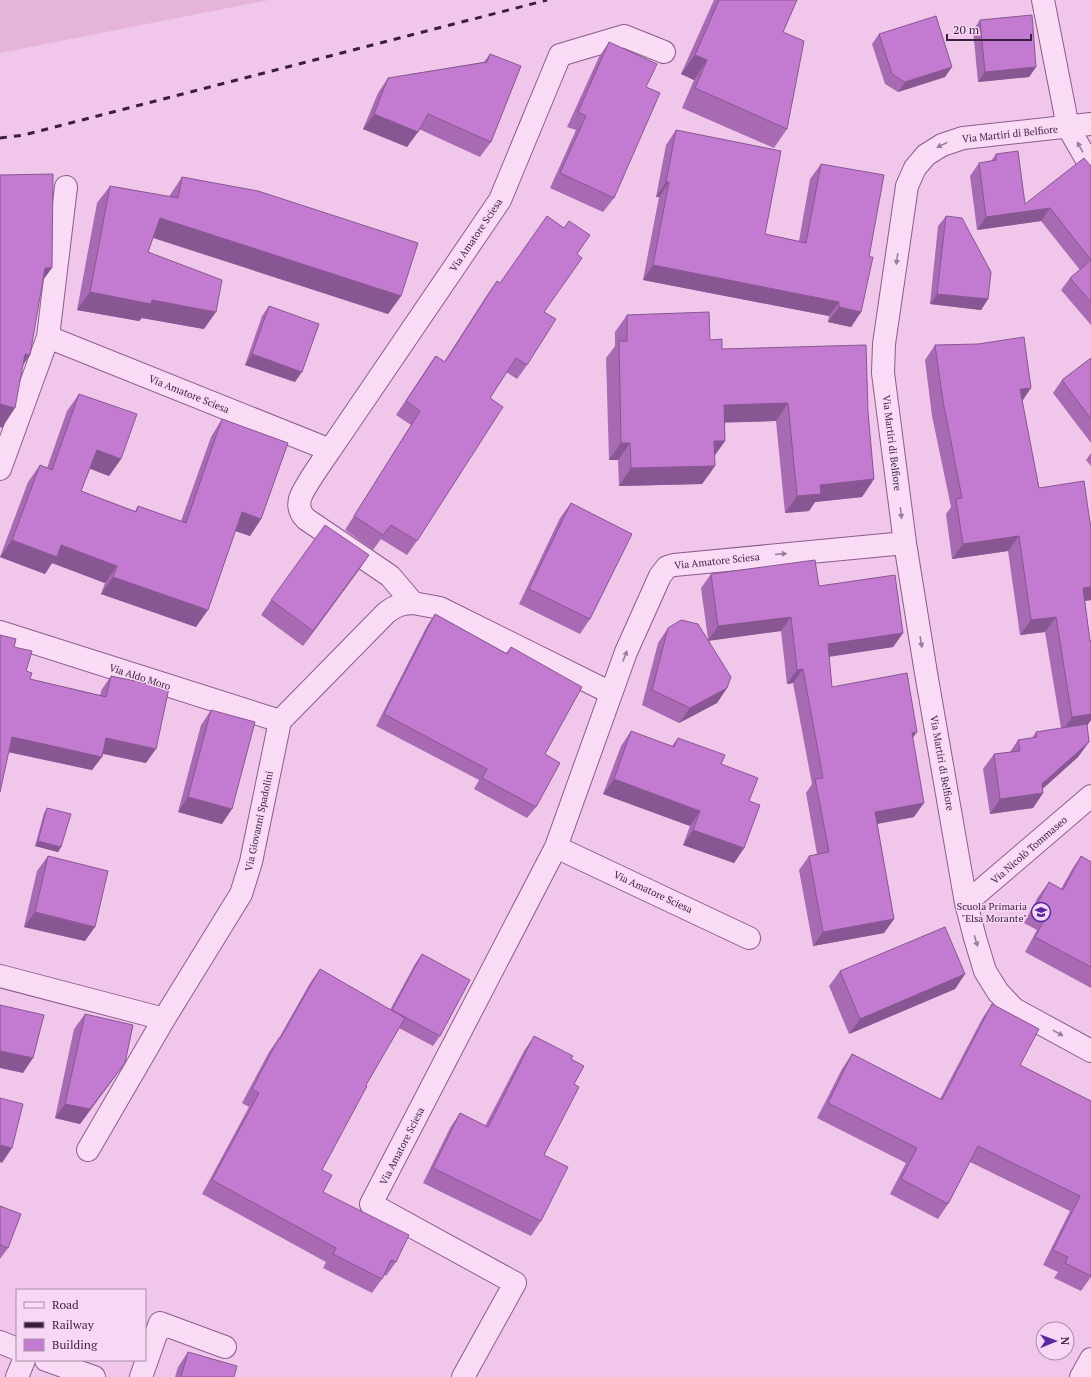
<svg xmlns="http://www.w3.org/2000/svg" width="1091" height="1377" font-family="'PT Serif',serif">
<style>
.farmland{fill:#e6b4d9}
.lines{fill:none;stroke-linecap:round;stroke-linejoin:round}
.minor-casing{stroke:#8b5b8d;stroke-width:24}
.tertiary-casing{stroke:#8b5b8d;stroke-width:24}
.minor{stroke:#fadbf6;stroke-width:22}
.tertiary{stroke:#fadbf6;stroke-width:22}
.rail{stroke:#3a1f3d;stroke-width:3;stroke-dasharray:7 7;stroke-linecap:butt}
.wall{fill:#a76ab3}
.shaded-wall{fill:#885692}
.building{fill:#c27bd0;stroke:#885692}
.oneway{fill:#9a7d9a}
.labels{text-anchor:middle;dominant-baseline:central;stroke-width:3;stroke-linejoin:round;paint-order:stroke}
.street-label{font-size:10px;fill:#3a1f3d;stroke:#f7d7f3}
.poi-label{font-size:10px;fill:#3a1f3d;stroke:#f7d7f3;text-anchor:end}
</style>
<rect width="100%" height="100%" fill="#f0c7eb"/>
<path class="farmland" d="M0,0H269L0,53Z"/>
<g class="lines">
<defs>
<path id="minor" d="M1091,124L963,138L942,145L926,155L915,168L907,186L884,344L883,373L905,543L926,673L966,903L975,938L985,971L998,992L1014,1009L1091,1051
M48,337L66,187
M330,450L500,200L560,55L624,36L664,52
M0,469L48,337L330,450C323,460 302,490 300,499C298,507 300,513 306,519L390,576L413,603L440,608L611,693
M0,632L280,721
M280,721L386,613C395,606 402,603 413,603
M556,847L749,938
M966,903L1091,796
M0,976L164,1019
M88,1150L164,1019L241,894L251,862L280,721
M0,1342L17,1349
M46,1360L94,1377
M17,1377L24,1360
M141,1377L160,1323L225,1347
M463,1377L515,1283L371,1204L556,847L626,652L660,576L667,567L674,565L905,543
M1081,1377L1091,1359"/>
<path id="tertiary" d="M1043,0L1068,127L1091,167"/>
</defs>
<use href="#minor" class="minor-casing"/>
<use href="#tertiary" class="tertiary-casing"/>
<use href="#minor" class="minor"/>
<use href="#tertiary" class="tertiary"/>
<path class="rail" d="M0,138L24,135L547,0"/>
</g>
<path class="wall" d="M714,0H797L783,32L787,129L774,148L682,108L694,80L681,74Z
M980,20L1036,67L1029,77L978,82L973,30Z
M879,34L945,77L898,92L885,84L872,44Z
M609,42L646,87L614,198L603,212L550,188L576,130L567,127L599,57Z
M490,54L491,142L480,157L419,129L407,147L363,129L378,93L388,78L484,62Z
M676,130L765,234L799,241L810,179L821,164L869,257L861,312L851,327L828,322L829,316L643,280L659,197H656L666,145Z
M996,154L1025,204L1091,166V325L1061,290L1070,278L1080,270L1041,221L977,230L970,176L979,163L991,161Z
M182,177L401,296L388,314L153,237L148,252L204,329L142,318L139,321L77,310L97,203L110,186L169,197L170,195Z
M946,216L988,299L981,310L930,304L938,226Z
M577,254L544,312L527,365L517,379L506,372L490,398L417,541L407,555L381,539L373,550L345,530L411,425L396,415L435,356L444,362L487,295L497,281L500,283Z
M269,306L295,382L245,365L262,316Z
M627,315L710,340L722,349L868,412L874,479L862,497L815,502L809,511L785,513L776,421L724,422L725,441L714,456L715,466L702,484L619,486L618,460H609L606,358L615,346V332Z
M935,345L1022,401L1039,488L1091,529V600L1085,601L1090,641L1091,640V720L1087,726L1089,742L1078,757L1042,789L1043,793L1033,808L990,814L983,769L994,754L1010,752L1018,740L1032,738L1036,732L1061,728L1045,632L1020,635L1008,551L952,559L946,514L951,507L932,416L925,360Z
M1091,358V443L1053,393L1062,380Z
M79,394L121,459L109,476L90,468L81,491L135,511L138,506L181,521L211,437L222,419L261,519L250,536L235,531L196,627L101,594L105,583L52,563L45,574L0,557L28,482L40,465L47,468L67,411Z
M1091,453V466L1086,460Z
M571,503L590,619L580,634L519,604L560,518Z
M369,555L303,646L261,615L271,600Z
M711,574L819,586L903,633L893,647L829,657L832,687L913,738L914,817L877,824L894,919L884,933L813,946L799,870L809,856L817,854L806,793L812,784L793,683L787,684L781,631L709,640L727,688L717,703L679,723L642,705L658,643L668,628L708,639L701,588Z
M435,614L506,653L511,647L545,754L536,807L527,818L474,789L479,780L376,726L427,626Z
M14,647L30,679L100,695L102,689L111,676L146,763L103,754L92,770L9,752Z
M211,710L222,824L178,812L201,725Z
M631,731L672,746L678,738L721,764L749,801L744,848L734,863L683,845L690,826L603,794L621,746Z
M47,808L61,847L58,852L35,846L44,813Z
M48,856L85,941L24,927L37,871Z
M1081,856L1091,862V988L1025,952L1037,930L1024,923L1038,897L1049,882L1061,889L1071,871Z
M422,954L440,1036L433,1046L399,1028L366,1085L322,1170L323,1192L396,1262L386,1276L384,1275L382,1279L372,1293L323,1268L326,1262L202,1194L249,1107L242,1103L269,1052L279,1038L310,983L320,969L390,1010L415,964Z
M840,971L965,974L955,989L849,1034L829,986Z
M992,1004L1020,1065L1091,1101V1277L1081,1291L1054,1278L1058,1272L1043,1265L1070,1211L970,1162L948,1204L938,1219L890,1194L906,1163L817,1118L842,1069L852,1054L940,1099L982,1019Z
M85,1014L114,1078L80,1124L55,1118L74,1029Z
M534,1036L571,1059L574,1084L544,1155L541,1221L531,1236L423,1183L450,1128L460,1113L485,1126L524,1051Z
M0,1206L8,1248L0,1259Z
M188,1352L234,1377H175L178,1367Z"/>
<path class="shaded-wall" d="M695,55L707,60L694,80L681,74Z
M952,67L945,77L898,92L905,82Z
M1036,67L1029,77L978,82L985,72Z
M374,114L418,132L407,147L363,129Z
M666,182H669L659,197H656Z
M1050,208L1041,221L977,230L986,217Z
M160,218L401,296L388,314L147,236Z
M653,265L839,302L829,316L643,280Z
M45,268H52L38,287Z
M90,292L152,300L216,312L204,329L142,318L139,321L77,310Z
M937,294L988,299L981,310L930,304Z
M839,307L861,312L851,327L828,322Z
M25,354L30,355L17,374Z
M252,354L302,372L295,382L245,365Z
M1031,388L1021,403L1020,389Z
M788,403L776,421L712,423L724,405Z
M0,404L15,408L2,428L0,427Z
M714,441H725L713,458Z
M621,443H630L618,460H609Z
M97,450L121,459L109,476L85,467Z
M715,466L702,484L619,486L631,468Z
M874,479L862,497L815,502L809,511L785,513L797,496L820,485Z
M242,512L261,519L250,536L230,529Z
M1019,536L1008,551L952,559L963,544Z
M12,540L61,545L117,566L105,583L52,563L45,574L0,557Z
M369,555L359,570L303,646L313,631Z
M113,577L208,610L196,627L101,594Z
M1091,587V600L1072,603L1083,588Z
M791,617L781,631L708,641L718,626Z
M1056,617L1045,632L1020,635L1031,620Z
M903,633L893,647L818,658L828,644Z
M803,669L793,683L787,684L797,670Z
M727,688L717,703L679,723L690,708Z
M1091,710V720L1085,728L1062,732L1072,717Z
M917,732L907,746L912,733Z
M12,737L102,757L92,770L3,751Z
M106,738L156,749L146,763L96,752Z
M1089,742L1078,757L1037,794L1043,793L1033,808L990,814L1000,799L1042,784Z
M614,779L700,811L690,826L603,794Z
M188,797L232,809L222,824L178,812Z
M924,803L914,817L865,826L875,812Z
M693,830L744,848L734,863L683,845Z
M38,841L61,847L58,852L35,846Z
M35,912L95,927L85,941L24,927Z
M894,919L884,933L813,946L823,932Z
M965,974L955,989L849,1034L860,1019Z
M0,1051L33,1058L23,1073L0,1068Z
M125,1063L80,1124L55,1118L65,1104Z
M0,1145L12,1148L2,1163L0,1162Z"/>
<path class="building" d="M719,0H797L783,32L804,41L787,129L695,88L707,60L695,55Z
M1032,15L1036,67L985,72L980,20Z
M936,16L952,67L905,82L892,74L879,34Z
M609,42L657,64L646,87L660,93L614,198L560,173L586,116L578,112Z
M490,54L521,66L491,142L428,114L418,132L374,114L388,78L487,62Z
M676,130L781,151L765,234L806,243L821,164L884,175L869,257H873L861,312L839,307V302L653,265L669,182H666Z
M1018,151L1025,204L1084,158L1091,166V260L1050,208L986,217L979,163L996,160V154Z
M53,174L52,268H45L30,355L25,354L15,408L0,404V175Z
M182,177L258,191L418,243L401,296L160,218L148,252L222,280L216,312L152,300L151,304L90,292L110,186L178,198Z
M547,216L564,228L569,221L590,235L577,254L582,258L544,312L556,319L527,365L516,358L490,398L503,407L417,541L391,525L383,535L354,516L420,411L406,401L436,356L445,362L497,281L500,283Z
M946,216L962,218L991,272L988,299L937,294Z
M1091,260V302L1070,278Z
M269,306L319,324L302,372L252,354Z
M709,312L710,340L722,339V349L866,345L868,412L874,479L820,485L821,494L797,496L788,403L724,405L725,441H714L715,466L631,468L630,443H621L619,341H627V315Z
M1024,337L1031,388L1020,389L1039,488L1084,481L1091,529V587L1083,588L1090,641L1091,640V714L1072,717L1056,617L1031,620L1019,536L963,544L956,499L962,498L943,401L935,345L978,344Z
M1091,358V419L1062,380Z
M79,394L137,414L121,459L97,450L81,491L136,512L138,506L186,523L222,419L288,443L261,519L242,512L208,610L113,577L117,566L61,545L57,557L12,540L40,465L52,470Z
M571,503L632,534L590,619L529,589Z
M325,525L369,555L313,631L271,600Z
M815,560L819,586L895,575L903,633L828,644L832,687L907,673L917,732L912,733L924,803L875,812L894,919L823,932L809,856L829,852L815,779L823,778L803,669L797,670L791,617L718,626L711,574Z
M435,614L507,654L511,647L582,687L545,754L560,763L536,807L482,778L487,769L384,714Z
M681,620L698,624L731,677L727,688L690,708L652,690L668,628Z
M0,635L16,639L14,647L32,651L26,671L32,673L30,679L106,697L111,676L169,688L156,749L106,738L102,757L12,737L0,792Z
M211,710L255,722L232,809L188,797Z
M1087,724L1089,742L1042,784L1043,793L1000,799L994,754L1020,751L1018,740L1037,737L1036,732Z
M631,731L674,747L678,738L725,755L721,764L758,778L749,801L760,805L744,848L693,830L700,811L614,779Z
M47,808L71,814L61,847L38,841Z
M48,856L108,871L95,927L35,912Z
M1081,856L1091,862V967L1035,937L1047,915L1035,908L1049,882L1063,890Z
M945,927L965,974L860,1019L840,971Z
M422,954L470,980L440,1036L392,1010Z
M320,969L405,1018L366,1085L367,1086L322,1170L332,1175L323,1192L409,1235L396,1262L391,1260L382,1279L333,1254L336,1248L212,1180L259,1093L252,1089L279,1038L280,1039Z
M992,1004L1039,1029L1020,1065L1091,1101V1276L1065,1263L1068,1257L1053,1250L1080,1196L978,1146L948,1204L901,1179L917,1148L828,1103L852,1054L942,1100Z
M0,1005L44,1015L33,1058L0,1051Z
M85,1014L133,1025L125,1063L90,1109L65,1104Z
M534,1036L573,1056L571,1059L584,1066L574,1084L579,1087L544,1155L568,1167L541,1221L433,1168L460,1113L488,1127Z
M0,1098L23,1104L12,1148L0,1145Z
M0,1206L21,1214L8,1248L0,1245Z
M188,1352L237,1366L234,1377H181Z"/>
<defs><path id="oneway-solid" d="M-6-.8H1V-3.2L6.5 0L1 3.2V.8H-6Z"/></defs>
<g class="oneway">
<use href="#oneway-solid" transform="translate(942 145) rotate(154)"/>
<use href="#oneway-solid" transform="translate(1080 147) rotate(-119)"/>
<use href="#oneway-solid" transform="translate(897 259) rotate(98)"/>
<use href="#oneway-solid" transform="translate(901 513) rotate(83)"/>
<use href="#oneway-solid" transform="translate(781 554) rotate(-5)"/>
<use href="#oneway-solid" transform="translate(921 642) rotate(81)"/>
<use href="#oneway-solid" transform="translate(625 656) rotate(-69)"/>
<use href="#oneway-solid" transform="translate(976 941) rotate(73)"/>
<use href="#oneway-solid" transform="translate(1058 1033) rotate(29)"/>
</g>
<defs>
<symbol id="school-ring" viewBox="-11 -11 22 22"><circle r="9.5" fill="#f7d7f3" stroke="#59289f" stroke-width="1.5"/><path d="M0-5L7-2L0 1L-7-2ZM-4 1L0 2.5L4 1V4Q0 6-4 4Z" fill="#59289f"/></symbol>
</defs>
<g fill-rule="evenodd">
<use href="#school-ring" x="1030" y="901" width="22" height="22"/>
</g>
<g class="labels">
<g class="street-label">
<text transform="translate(1010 134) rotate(-6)">Via Martiri di Belfiore</text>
<text transform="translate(476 235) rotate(-56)">Via Amatore Sciesa</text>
<text transform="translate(189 394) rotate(22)">Via Amatore Sciesa</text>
<text transform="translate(892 443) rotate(83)">Via Martiri di Belfiore</text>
<text transform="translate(717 561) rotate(-6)">Via Amatore Sciesa</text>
<text transform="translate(140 677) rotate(18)">Via Aldo Moro</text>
<text transform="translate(942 763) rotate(80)">Via Martiri di Belfiore</text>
<text transform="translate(259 821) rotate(-78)">Via Giovanni Spadolini</text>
<text transform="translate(1029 850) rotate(-41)">Via Nicolò Tommaseo</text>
<text transform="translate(653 892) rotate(25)">Via Amatore Sciesa</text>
<text transform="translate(402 1146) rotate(-63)">Via Amatore Sciesa</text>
</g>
<g class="poi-label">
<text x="1027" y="906">Scuola Primaria<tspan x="1027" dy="12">"Elsa Morante"</tspan></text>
</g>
</g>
<rect x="16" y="1289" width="130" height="72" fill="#f7d7f3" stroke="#ab8daa"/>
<rect x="24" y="1302" width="20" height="6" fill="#fadbf6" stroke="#ab8daa"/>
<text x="52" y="1309" font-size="12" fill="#3a1f3d">Road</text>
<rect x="24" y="1322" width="20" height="6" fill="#3a1f3d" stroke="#ab8daa"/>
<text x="52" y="1329" font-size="12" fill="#3a1f3d">Railway</text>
<rect x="24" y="1339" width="20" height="12" fill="#c27bd0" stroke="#ab8daa"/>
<text x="52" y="1349" font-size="12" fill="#3a1f3d">Building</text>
<g transform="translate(1055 1341) rotate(89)"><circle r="19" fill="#f7d7f3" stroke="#ab8daa"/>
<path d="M0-3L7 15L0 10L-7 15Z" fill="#59289f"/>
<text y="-6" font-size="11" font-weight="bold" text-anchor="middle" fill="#3a1f3d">N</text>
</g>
<path d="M947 34v6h84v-6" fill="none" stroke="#3a1f3d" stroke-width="2"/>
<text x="953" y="34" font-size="12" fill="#3a1f3d" stroke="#f7d7f3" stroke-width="3" paint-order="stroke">20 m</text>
</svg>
